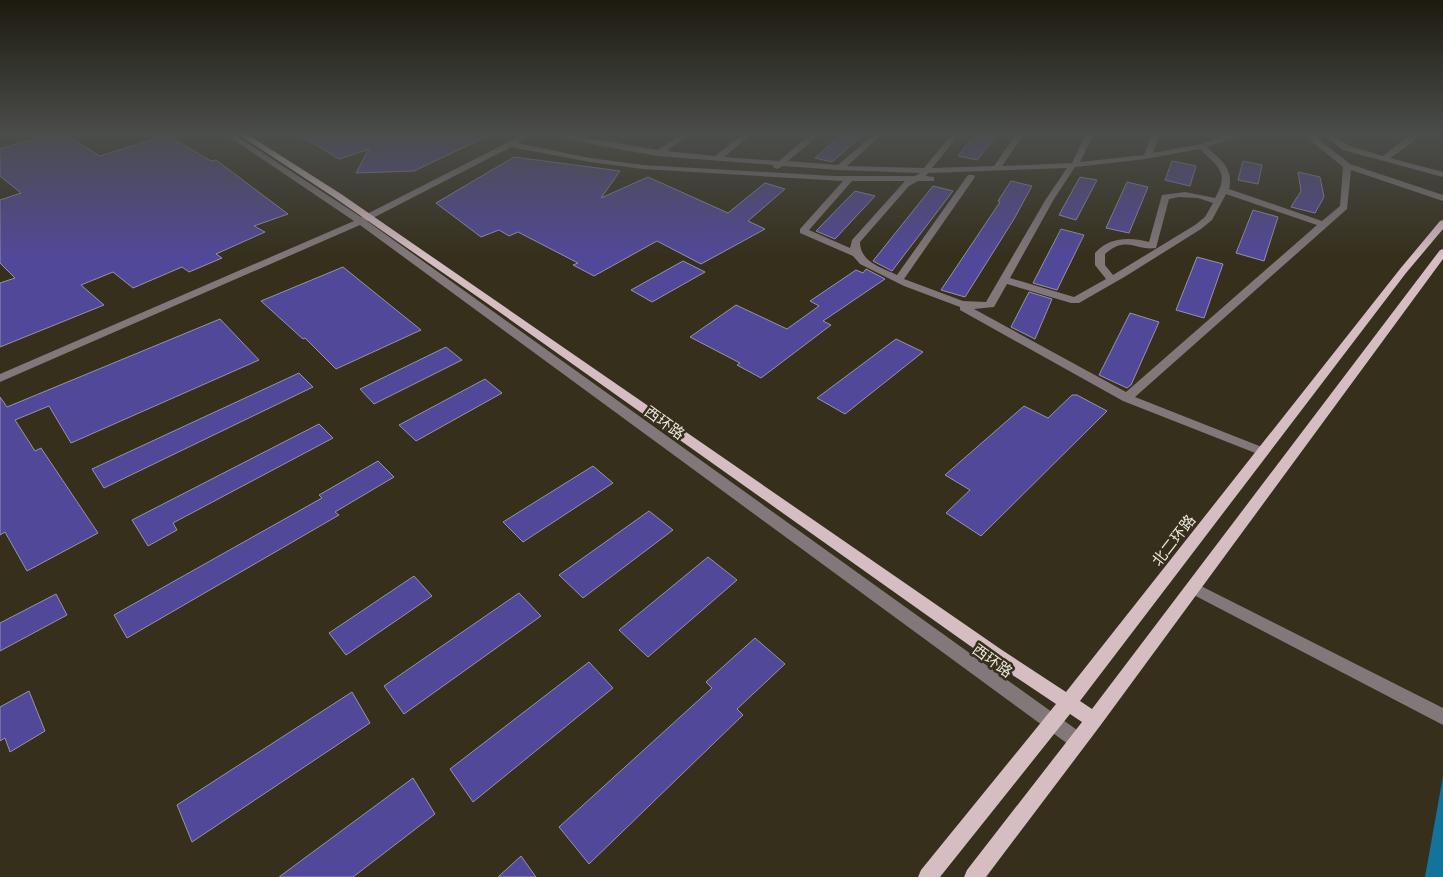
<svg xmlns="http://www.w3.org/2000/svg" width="1443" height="877" font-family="'Open Sans','Noto Sans SC',sans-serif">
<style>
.water{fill:#13739b}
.building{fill:#524899;stroke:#9494aa}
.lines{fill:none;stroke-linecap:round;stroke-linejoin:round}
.minor{fill:#827779;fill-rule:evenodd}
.major{fill:#d5bdc2;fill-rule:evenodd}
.labels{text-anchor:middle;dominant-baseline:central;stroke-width:5;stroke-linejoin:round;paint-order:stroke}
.street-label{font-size:15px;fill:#eae6db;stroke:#352f1c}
</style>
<rect width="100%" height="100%" fill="#352f1c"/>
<path class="water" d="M1443,776V877H1425Z"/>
<path class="building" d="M50,134H63L100,156L167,135L211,161L216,160L288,214L254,226L265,232L216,254L222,258L189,272L182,267L133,288L113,272L81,285L104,305L0,347V283L15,278L0,263V200L21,193L0,176V149Z
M298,134H492L414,171L356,173L369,149L339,159Z
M842,134H864L832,162L815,158Z
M975,134H997L977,160L958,156Z
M514,157L620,171L601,198L648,177L728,213L765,183L785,189L748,221L765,229L701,264L657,241L594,276L573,265L578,263L518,232L509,236L499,230L481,237L436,203Z
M1172,161L1196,166L1190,186L1165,180Z
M1243,161L1262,165L1258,184L1238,180Z
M1298,172L1320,177L1324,197L1315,213L1291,207L1301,191Z
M1080,177L1097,180L1076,220L1059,215Z
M1011,181L1032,186L1014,219L965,297L941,290L1000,202L998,201Z
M1127,182L1148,187L1129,233L1106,228Z
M933,186L953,191L892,271L873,261Z
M855,191L875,196L835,239L816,231Z
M1253,210L1278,217L1264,261L1236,253Z
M1061,229L1084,235L1057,290L1033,283Z
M1197,257L1223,264L1204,318L1176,310Z
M683,261L705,272L652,302L631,290Z
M343,267L421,330L336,369L305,338L303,339L261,301Z
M866,269L885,279L823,321L831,325L761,378L737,365L740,363L690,337L736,305L787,329L819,306L810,301L856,270L863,273Z
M1029,292L1052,299L1035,339L1011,327Z
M1130,313L1159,322L1131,385L1127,388L1099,375Z
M220,319L259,360L71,443L49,406L15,420L35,451L41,448L98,533L27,571L5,532L0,535V397L7,407Z
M896,339L923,352L845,414L817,398Z
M446,347L462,360L374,404L360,389Z
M299,373L313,387L104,488L92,469Z
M485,379L502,393L416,441L399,425Z
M1072,395H1077L1107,411L981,536L946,513L970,490L945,475L1024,406L1048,418Z
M319,424L333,438L173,523L177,530L148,546L132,520Z
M378,461L394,477L335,512L339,515L127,638L114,615L322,498L319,495Z
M593,466L613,483L523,542L503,522Z
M649,511L673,530L583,598L559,575Z
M708,557L737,580L648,657L619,630Z
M414,576L432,596L346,655L329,633Z
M519,593L541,616L404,714L384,686Z
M56,594L67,615L0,651V623Z
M755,638L785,664L737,709L743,715L589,864L559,827L712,688L706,682Z
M589,662L613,688L473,802L450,769Z
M29,691L45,731L10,752L5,738L0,741V707Z
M352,692L370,723L192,842L177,805Z
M413,778L435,814L353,877H279Z
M521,856L536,877H498Z"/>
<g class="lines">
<path class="minor" d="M225,134H234L361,217L524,134H534L517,143L590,158L643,165L834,176H915L920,173L839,170L783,166L777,169L773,167L774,165L658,156L600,146L548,134H564L658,150L681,134H690L667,151L715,156L743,134H752L724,157L779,161L811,134H820L788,161L838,165L874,134H883L847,166L924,168L952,134H960L932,168L994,166L1016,134H1024L1002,166L1072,163L1086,134H1094L1080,162L1144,155L1151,134H1159L1153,153L1201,144L1232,134H1244L1207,147C1221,160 1234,169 1229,189L1322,221L1340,206L1343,167L1303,134H1312L1350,164L1443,195V201L1351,170L1347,209L1135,397L1267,449L1269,452L1267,455L1263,456L1123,401L960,310V307L904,286L860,264L853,256L800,233V229L843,181L643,169L590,162L511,147L367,221L1084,735L1087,741L1084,747L1078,749L1072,747L360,225L0,382V374L354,221ZM1200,149C1218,167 1230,172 1215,198L1185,192L1162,195L1149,242C1130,237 1109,237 1095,253V265L1106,279L1074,297L1010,278L1054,199L1075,167L1145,159ZM1067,168L1046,199L986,302L963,301L904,279L975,177L974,175H968L897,275C881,267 860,262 860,242L909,186L918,181H934V177L926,176L928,173ZM852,181H905L852,240L850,248L809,230ZM1226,194L1317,225L1126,392L974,309L994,307L1007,284L1071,303H1079L1126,276L1201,229L1212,220ZM1179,197L1198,198L1213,203L1205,217L1195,225L1113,275L1105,265V254C1126,235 1136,251 1156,248L1169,199Z
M1323,134H1332L1349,146L1383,156L1411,134H1419L1413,142L1390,158L1443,172V177L1343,150Z
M1193,582L1443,708V725L1188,592L1186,588L1188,584Z"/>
<path class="major" d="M238,134H247L341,194L1002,650L1066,692L1400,269L1440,221L1443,220V229L1406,273L1080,701L1092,709L1440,250L1443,249V259L1100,726L986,877H964L967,870L1082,722L1070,714L940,877H918L921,870L1056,704L990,660L488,304L335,198Z"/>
</g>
<linearGradient id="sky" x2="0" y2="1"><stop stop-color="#1d1a0f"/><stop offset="0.52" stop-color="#4b4d4b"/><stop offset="1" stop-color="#4b4d4b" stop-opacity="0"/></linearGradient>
<rect width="1443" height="257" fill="url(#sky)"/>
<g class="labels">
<g class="street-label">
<text transform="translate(665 422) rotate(36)">西环路</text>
<text transform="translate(1173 540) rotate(-52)">北二环路</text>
<text transform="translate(993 660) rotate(36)">西环路</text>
</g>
</g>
</svg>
